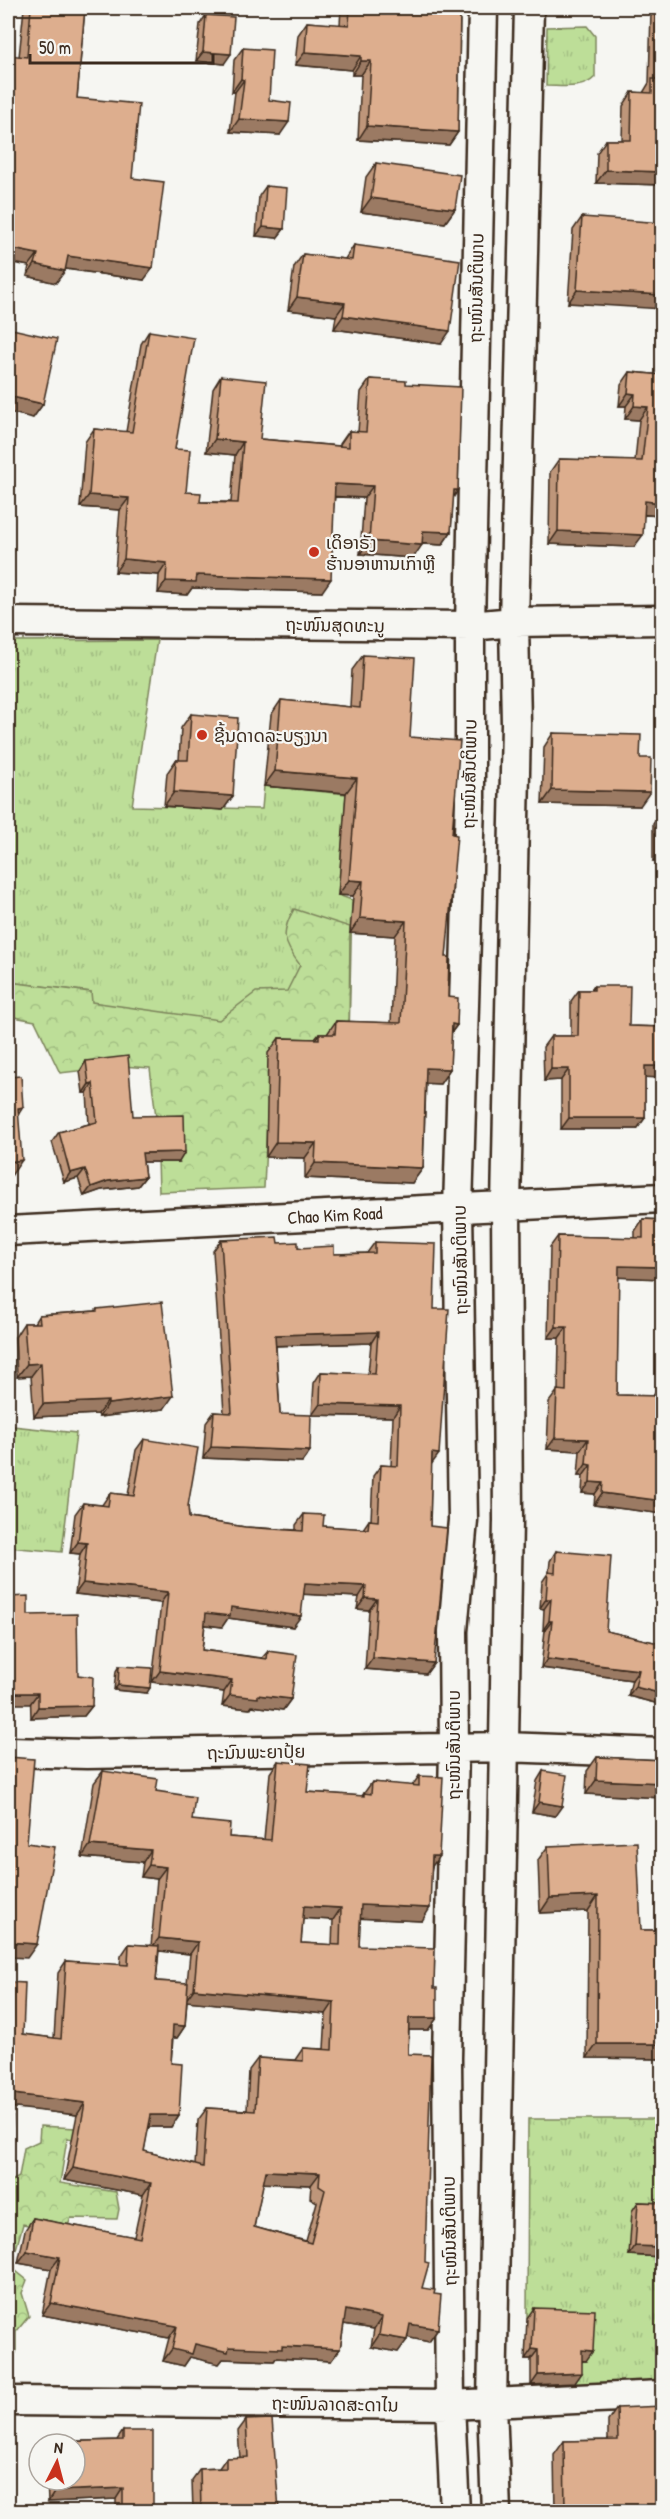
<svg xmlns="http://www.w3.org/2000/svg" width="670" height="2519" font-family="'Patrick Hand','Noto Sans Lao',sans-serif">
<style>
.grass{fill:url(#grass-tufts);stroke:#7c845b;stroke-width:1.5}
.forest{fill:url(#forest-crowns);stroke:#7c845b;stroke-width:1.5}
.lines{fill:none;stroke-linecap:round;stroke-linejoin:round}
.minor-casing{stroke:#3b2a1e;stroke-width:33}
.minor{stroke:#f6f6f2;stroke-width:28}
.wall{fill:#be967a;stroke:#3b2a1e;stroke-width:1.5;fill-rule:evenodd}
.shaded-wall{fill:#9b7a63;stroke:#3b2a1e;stroke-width:1.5}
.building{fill:#ddae8e;stroke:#3b2a1e;stroke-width:1.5;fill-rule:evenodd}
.poi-dot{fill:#c8321e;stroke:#f6f6f2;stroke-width:2}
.labels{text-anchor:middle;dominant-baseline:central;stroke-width:4.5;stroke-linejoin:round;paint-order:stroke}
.street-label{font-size:18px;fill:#3b2a1e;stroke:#f6f6f2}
.poi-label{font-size:18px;fill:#3b2a1e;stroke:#f6f6f2;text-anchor:start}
</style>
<defs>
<pattern id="grass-tufts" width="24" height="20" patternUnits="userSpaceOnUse" patternTransform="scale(1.5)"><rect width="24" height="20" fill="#bdde98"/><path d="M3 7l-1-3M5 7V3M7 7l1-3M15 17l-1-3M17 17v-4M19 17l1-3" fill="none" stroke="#a3bf83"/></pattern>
<pattern id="forest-crowns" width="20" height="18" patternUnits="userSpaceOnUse" patternTransform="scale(1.5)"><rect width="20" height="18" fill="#bdde98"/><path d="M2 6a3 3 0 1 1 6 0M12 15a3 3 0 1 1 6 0" fill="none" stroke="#a3bf83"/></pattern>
</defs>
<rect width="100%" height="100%" fill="#f6f6f2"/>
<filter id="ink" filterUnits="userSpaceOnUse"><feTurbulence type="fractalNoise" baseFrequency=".0167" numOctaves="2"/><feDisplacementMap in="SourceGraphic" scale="12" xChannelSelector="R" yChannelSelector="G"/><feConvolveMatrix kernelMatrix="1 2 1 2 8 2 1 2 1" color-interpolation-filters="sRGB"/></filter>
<g filter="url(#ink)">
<path class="grass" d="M587,26L595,36V77C583,90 562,86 546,86L547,27Z
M157,640L132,806L262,809L264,786L346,794L338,895L352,900L349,1037L92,1023L91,992L8,982V641Z
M8,1381L13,1426L76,1433L62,1552L8,1547Z
M528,2119H662V2213L629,2255L662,2257V2381L575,2389V2360L586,2361L527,2318Z"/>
<path class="forest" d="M294,909L350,927L349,1037L309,1049H270L264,1188L159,1192L157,1125L150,1068L121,1066L60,1073L35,1021L14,1017L8,1009V982L91,992L92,1002L219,1020L256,992L287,991L300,965C283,943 280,933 294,909Z
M40,2126L93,2129L92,2140L67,2139L60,2183L116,2192L119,2209L117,2219L71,2218L67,2228L54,2230L23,2224L11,2267L27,2280L22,2293L29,2316L16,2332V2353L8,2358V2183L19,2177L24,2148L39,2141Z"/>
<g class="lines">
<defs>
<path id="minor" d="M8,622L470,626L514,622L662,620
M8,1231L662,1198
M8,1752L87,1754L505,1747L662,1753
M8,2401L450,2405L662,2395
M455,2512L450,2405L447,2058L454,1750L453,1631L463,1520L458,1209L470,801V626L483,8
M496,2512L492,2404L508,1520L506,1206L516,724L514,622L529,8"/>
</defs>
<use href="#minor" class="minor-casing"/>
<use href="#minor" class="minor"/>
</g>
<path class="wall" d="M24,8H85L77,98L132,178L144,280L65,269L56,283L27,276L29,266L8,262V55L19,57Z
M341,8H460L458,132L449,145L358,140L361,75H352V70L295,65L298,35L307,22L340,25Z
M653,8H663V185L596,183L597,153L606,140H622L623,106L632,92L643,93L649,83L651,11Z
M206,15L224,64L196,61L200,24Z
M243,48L269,100L280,135L230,132L235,92H232L234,60Z
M376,163L455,209L445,223L361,212L366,177Z
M266,186L284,229L277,238L256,236L259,196Z
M582,217L660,264L568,303L573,230Z
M354,245L441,344L334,329L336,316L288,310L294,267L303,254L345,259Z
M12,329L43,404L33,418L8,412V336Z
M149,331L175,449L186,492L200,502H231L235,455L206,452L213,389L221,376L260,439L340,446V444L349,431L358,432L361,392L370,379L406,384L453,497L451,532L442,545L422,544L413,558L360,554L364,498L335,497L322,592L192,588L187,595L158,593L159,575L115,572L120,510L80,507L85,442L94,429L126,432L141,344Z
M630,372L663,375V516L644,515L634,547L549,544L550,472L559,459L635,461L639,420L625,419L626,406H619L621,385Z
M363,655L410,737L452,834L446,957L448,997L457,1025L451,1033L450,1069L440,1084L426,1083L423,1168L412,1183L305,1178V1158L266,1157L268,1053L279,1038L315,1039L319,1034H327L336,1021L391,1023L395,936L350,933L353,896L338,895L346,793L264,786L271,715L281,700L350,707L352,670Z
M191,714L233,796L223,810L164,806L167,773L176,760H179L181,728Z
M553,733L640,758V806L542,804L544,747Z
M660,815H663V861H653V824Z
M594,986L629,1026L663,1027V1078L645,1077V1118L637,1129H561V1080L544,1081L543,1047L551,1036H571V1001L579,990H591Z
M86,1061L133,1116L179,1162H143L145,1177L138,1186L101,1190L84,1196L78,1178L64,1182L52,1142L59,1132L89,1124L87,1093H83L80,1071Z
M643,1219L663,1220V1279L618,1277L617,1395L653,1396L661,1385H663V1514L594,1505L595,1494L582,1493L583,1476H578L580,1451L547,1449L549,1402L558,1390L559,1338H548L550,1247L558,1236L635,1238V1231Z
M221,1240L278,1243L334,1254L367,1253L375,1242L434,1309L430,1526L434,1663L426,1674L365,1669L369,1610L357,1609L359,1597L303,1594L293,1627L228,1618L222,1627L205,1625L202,1650L262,1658L268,1651L291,1699L283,1710L252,1706L250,1709L222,1706L224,1692L152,1682L161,1603L75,1594L80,1554L70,1553L75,1514L83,1503L102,1505L110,1493L128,1495L136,1450L144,1439L188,1506L189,1518L245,1527L296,1530V1525L304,1514L323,1526L363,1529L369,1520H371L373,1476L381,1465L391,1466L393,1417L312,1415L314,1383L321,1372L368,1374L371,1343L276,1346L280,1414L310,1451L302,1462L203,1458L206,1423L214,1412L224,1413L213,1251Z
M97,1309L164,1409L99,1417L98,1414L34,1417L31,1376L17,1377L15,1337L24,1323H34L39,1315L95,1311Z
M556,1551L606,1631L663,1644V1705L628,1696L632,1680L541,1668L545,1630H543L544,1609L540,1608L542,1582L549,1572L550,1561Z
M28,1615L78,1675L92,1706L84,1716L31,1718Z
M119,1666L147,1693L114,1690L116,1671Z
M597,1757L663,1760V1798L586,1794L587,1771Z
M278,1761L307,1792L362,1796L372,1782L412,1786L419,1776L432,1867L422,1921L360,1918L359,1946L434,1988L437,2018L428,2030H409L408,2054L422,2288L434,2294L438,2329L429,2342L407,2337L398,2352L371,2347L374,2329L344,2324L340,2349L331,2361L276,2358L274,2361L223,2359L219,2364L190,2357L184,2366L163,2361L169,2338L42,2315L51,2269L18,2263L25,2230L33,2218L134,2237L143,2195L64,2180L77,2115L13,2107L23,2034L54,2038L58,1973L66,1961L120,1965L121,1956L129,1944L151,1946L157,1879L141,1877L143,1862L82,1857L94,1783L103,1771L156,1791L192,1820L229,1837L264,1840L270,1773ZM303,1918L333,1920L332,1945L301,1943ZM159,1951L190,1954L187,1983L156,1981ZM187,2001L326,2014L324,2049L303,2048L295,2060L258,2058L249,2070L247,2110L207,2108L198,2120L195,2165L144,2151L148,2127H171L179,2115L171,2063L173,2038H177L185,2026ZM263,2183L311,2185L310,2198L317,2202L306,2241L254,2227Z
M543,1771L555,1816L532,1812L537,1781Z
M548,1846L641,1930H663V2059L587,2058L588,1911L540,1913L538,1860Z
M638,2202L663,2203V2257L629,2255L632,2211Z
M534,2308L586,2361H582L575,2383L531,2385V2359H525L527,2318Z
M617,2408L663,2511H555L554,2455L564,2441L608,2440V2421Z
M246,2420L279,2511H193L192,2480L200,2469L219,2468L226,2458H240L238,2431Z
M123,2431L153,2511H116V2499L48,2502L47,2480H75V2444H53L54,2442L117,2440Z"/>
<path class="shaded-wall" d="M203,52L231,54L224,64L196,61Z
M305,52L361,56L352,70L295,65Z
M361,61H371L361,75H352Z
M241,79L244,80L235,92H232Z
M239,119L289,122L280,135L230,132Z
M8,124L15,125L8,136Z
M367,126L458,132L449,145L358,140Z
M606,170L663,172V185L596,183Z
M371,198L455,209L445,223L361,212Z
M263,227L284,229L277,238L256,236Z
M8,248L38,254L29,266L8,262Z
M68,256L153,268L144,280L59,268Z
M35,264L65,271L56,283L27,276Z
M577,290L663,295V309L568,303Z
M297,297L345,303L336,316L288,310Z
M343,316L450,331L441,344L334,329Z
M628,393L635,394L626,406H619Z
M8,396L43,404L33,418L8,412Z
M634,406L648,407L639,420L625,419Z
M215,439L243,442L235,455L206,452Z
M335,484L373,486L364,498L327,496Z
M454,490H458L450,503Z
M89,495L129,498L120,510L80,507Z
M645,501L663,503V516L636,514Z
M423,531L451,532L442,545L414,543Z
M558,531L643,535L634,547L549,544Z
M369,541L422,545L413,558L360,554Z
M124,559L167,563L159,575L115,572Z
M197,575L331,579L322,592L192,588L187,595L158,593L166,581Z
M275,771L357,778L346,793L264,786Z
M552,790L650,792L640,806L542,804Z
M174,792L233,796L223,810L164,806Z
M660,851H663V861H653Z
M349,880L363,881L353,896L338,895Z
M360,918L406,921L395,936L350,933Z
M452,1024L457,1025L446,1040Z
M645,1066H663V1078L637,1077Z
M426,1068L450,1069L440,1084L416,1083Z
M551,1069H569L561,1080L544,1081Z
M93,1083L87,1093H83L89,1084Z
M23,1107L13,1123L18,1108Z
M569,1118H645L637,1129H561Z
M276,1142L316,1143L305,1158L266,1157Z
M185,1152L179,1162H135L142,1153Z
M22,1160L11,1176H8V1162Z
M315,1163L423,1168L412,1183L305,1178Z
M85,1169L78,1178L64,1182L70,1173Z
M145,1177L138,1186L101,1190L84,1196L91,1187L108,1181Z
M619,1266L663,1267V1279L610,1277Z
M556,1327H567L559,1338H548Z
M378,1332L371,1343L267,1346L275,1335Z
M41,1363L31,1376L17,1377L27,1364Z
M173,1396L164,1409L99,1417L108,1404Z
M108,1401L98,1414L34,1417L43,1404Z
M320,1404L400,1406L393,1417L312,1415Z
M555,1438L588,1439L580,1451L547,1449Z
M211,1447L310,1451L302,1462L203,1458Z
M432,1453L439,1454L431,1465Z
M586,1464L591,1465L583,1476H578Z
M590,1482L603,1483L595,1494L582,1493Z
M602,1493L663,1501V1514L594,1505Z
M78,1542L87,1543L80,1554L70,1553Z
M83,1583L168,1592L161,1603L75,1594Z
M305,1583L366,1586L359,1597L297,1594Z
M365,1598L377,1599L369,1610L357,1609Z
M546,1599H551L544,1609L540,1608Z
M231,1607L301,1616L293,1627L228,1618L222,1627L199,1624L206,1613Z
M549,1621H552L545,1630H543Z
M373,1658L434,1663L426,1674L365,1669Z
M547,1659L639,1670L632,1680L541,1668Z
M160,1671L232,1680L224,1692L152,1682Z
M118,1685L150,1688L147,1693L114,1690Z
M635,1687L663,1694V1705L628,1696Z
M8,1693H38L30,1704H8Z
M230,1695H258L291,1699L283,1710L252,1706L250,1709L222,1706Z
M92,1706L84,1716L31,1718L38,1707Z
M596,1780L663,1783V1798L586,1794Z
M539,1802L562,1806L555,1816L532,1812Z
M90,1845L151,1850L143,1862L82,1857Z
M432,1856H439L431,1868Z
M149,1865L166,1867L157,1879L141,1877Z
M598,1896L588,1911L540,1913L550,1898Z
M361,1905L430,1908L422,1921L352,1918Z
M304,1906L341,1908L333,1920L296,1918Z
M159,1938L198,1942L190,1954L150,1950Z
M8,1942L37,1944L27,1958L8,1957Z
M194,1989L334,2002L326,2014L185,2001Z
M409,2018H437L428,2030H401Z
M173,2025L185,2026L177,2038L165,2037Z
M597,2044H663V2059L587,2058Z
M14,2094L85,2103L77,2115L8,2107Z
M151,2115H179L171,2127H142Z
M73,2168L151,2183L143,2195L64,2180Z
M266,2171L320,2173L311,2185L257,2183Z
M635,2246L663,2247V2257L629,2255Z
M27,2251L60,2257L51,2269L18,2263Z
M51,2303L177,2326L169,2338L42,2315Z
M346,2310L382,2317L374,2329L337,2323Z
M410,2324L438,2329L429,2342L401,2336Z
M379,2335L407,2340L398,2352L371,2347Z
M195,2344L229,2347L282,2346L340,2349L331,2361L276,2358L274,2361L223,2359L219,2364L190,2357L184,2366L163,2361L172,2349Z
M532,2349L538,2350L531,2359H525Z
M582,2350L593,2351L586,2361L575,2360Z
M582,2373L575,2383L531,2385L538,2375Z
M123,2488L116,2499L48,2502L55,2491Z"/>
<path class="building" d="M31,8H85L77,98L139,104L132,178L164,182L153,268L68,256L65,271L35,264L38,254L8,248V165L15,125L8,124V55L27,57Z
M350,8H460L458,132L367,126L371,61H361V56L305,52L307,22L349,25Z
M660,8H663V172L606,170V140H631L632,92L652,93V79H658Z
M206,15L234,17L231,54L203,52Z
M243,48L272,50L269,100L291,103L289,122L239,119L244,80L241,79Z
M376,163L460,175L455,209L371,198Z
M266,186L287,188L284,229L263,227Z
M582,217L663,223L660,264H663V295L577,290Z
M354,245L460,260L450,331L343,316L345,303L297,297L303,254L352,260Z
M12,329L57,339L43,404L8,396V350Z
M149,331L194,338L175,449L190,450L186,492L201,493L200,502L238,503L243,442L215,439L221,376L266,381L260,439L349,447V431L366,432L370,379L406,381V384L461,387L458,490H454L451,532L423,531L422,545L369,541L373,486L335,484L331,579L197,575L196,582L166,581L167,563L124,559L129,498L89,495L94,429L132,432Z
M630,372L663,375V503L645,501L643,535L558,531L559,459L642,461L648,407L634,406L635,394L628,393Z
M363,655L415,658L410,737L460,741L452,834L457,835L446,957H449L448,997L458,998L457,1025L452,1024L450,1069L426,1068L423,1168L315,1163L316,1143L276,1142L279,1038L319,1039V1034H335L336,1021L401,1023L406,921L360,918L363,881L349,880L357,778L275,771L281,700L360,708Z
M191,714L238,718L233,796L174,792L176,760H188Z
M553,733L641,735L640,758H651L650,792L552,790Z
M660,815H663V851H660Z
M594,986H630L629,1026L663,1027V1066H645V1118H569V1069H551V1036H578L579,990H594Z
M128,1056L133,1116L184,1115L185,1152L142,1153L145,1177L108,1181L91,1187L85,1169L70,1173L59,1132L97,1122L93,1083L89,1084L86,1061Z
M21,1076L23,1107L18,1108L22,1160L8,1162V1077Z
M643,1219L663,1220V1267L619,1266L617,1395L660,1396L661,1385H663V1501L602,1493L603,1483L590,1482L591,1465L586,1464L588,1439L555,1438L557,1390L566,1391L567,1327H556L558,1236L643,1238Z
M277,1237L278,1243L298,1242V1248L334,1246V1254L375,1253V1242L436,1244L434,1309H449L439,1454L432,1453L430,1526L447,1528L434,1663L373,1658L377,1599L365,1598L366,1586L305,1583L301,1616L231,1607L230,1616L206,1613L202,1650L267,1659L268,1651L297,1655L291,1699L258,1695V1698L230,1695L232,1680L160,1671L168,1592L83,1583L87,1543L78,1542L83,1503L108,1506L110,1493L134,1496L144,1439L198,1448L188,1506L189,1518L245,1527L303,1531L304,1514L324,1515L323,1526L368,1529L369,1520L378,1521L381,1465L398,1466L400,1406L320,1404L321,1372L375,1374L378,1332L275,1335L280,1414L311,1415L310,1451L211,1447L214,1412L232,1413L221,1240Z
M162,1302L173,1396L108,1404V1401L43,1404L41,1363L27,1364L24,1323H40L39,1315L97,1311V1309Z
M556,1551L611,1556L606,1631L663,1644V1694L635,1687L639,1670L547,1659L552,1621H549L551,1599H546L548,1572L555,1573Z
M28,1596V1615L77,1614L78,1675L93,1677L92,1706L38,1707V1693H8V1597Z
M119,1666L152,1668L150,1688L118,1685Z
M8,1757L34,1759L27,1843L55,1847L37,1944L8,1942Z
M597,1757L663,1760V1783L596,1780Z
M278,1761L310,1764L307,1792L364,1796V1793L371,1794L372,1782L419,1786V1776L443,1777L439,1856H432L430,1908L361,1905L359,1946L435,1948L434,1988H437V2018H409L408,2054L431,2055L425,2262L429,2263L422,2288L435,2290L434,2294L441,2295L438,2329L410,2324L407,2340L379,2335L382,2317L346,2310L340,2349L282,2346V2349L229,2347L228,2352L195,2344L192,2354L172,2349L177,2326L51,2303L60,2257L27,2251L33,2218L140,2238L151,2183L73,2168L85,2103L14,2094L11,2132H8V1982L25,1983L23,2034L61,2039L66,1961L128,1965L129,1944L159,1946L156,1981L188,1983L185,2026L173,2025L171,2063L182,2064L179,2115H151L144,2151L203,2167L207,2108L255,2111L258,2058L303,2061V2048L332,2050L334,2002L194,1989L198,1942L159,1938L166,1867L149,1865L151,1850L90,1845L103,1771L158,1779L156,1791L195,1797L192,1820L230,1824L229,1837L271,1840ZM304,1906L341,1908L340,1945L301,1943ZM266,2171L320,2173L319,2186L325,2190L311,2243L254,2227Z
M543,1771L567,1775L562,1806L539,1802Z
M637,1842L641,1930H663V2044H597L598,1896L550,1898L548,1846Z
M638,2202L663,2203V2247L635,2246Z
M534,2308L595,2310L593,2351L582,2350V2373L538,2375V2350L532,2349Z
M663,2406V2511H565L564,2441L618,2440L617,2408Z
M272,2419L279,2511H201L200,2469L226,2468V2458L248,2457L246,2420Z
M123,2431H153V2511H123V2488L55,2491V2480H75V2444H54V2442L123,2440Z"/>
</g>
<g class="poi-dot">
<circle cx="314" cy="552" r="6"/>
<circle cx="202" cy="735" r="6"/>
</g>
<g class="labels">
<g class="street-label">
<text transform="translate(476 288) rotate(-89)">ຖະໜົນສັນຕິພາບ</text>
<text transform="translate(335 625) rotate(1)">ຖະໜົນສຸດທະນູ</text>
<text transform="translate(469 774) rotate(-89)">ຖະໜົນສັນຕິພາບ</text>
<text transform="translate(335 1215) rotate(-3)">Chao Kim Road</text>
<text transform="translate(460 1260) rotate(-91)">ຖະໜົນສັນຕິພາບ</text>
<text transform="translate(453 1745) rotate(-90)">ຖະໜົນສັນຕິພາບ</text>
<text transform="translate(256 1752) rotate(-1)">ຖະນົນພະຍາປຸ້ຍ</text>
<text transform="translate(449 2231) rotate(-91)">ຖະໜົນສັນຕິພາບ</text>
<text transform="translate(335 2404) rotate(1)">ຖະໜົນລາດສະດາໄນ</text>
</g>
<g class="poi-label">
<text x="326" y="542">ເດິອາຣັງ<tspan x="326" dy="21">ຮ້ານອາຫານເກົາຫຼີ</tspan></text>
<text x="214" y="735">ຊີ້ນດາດລະບຽງນາ</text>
</g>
</g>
<rect width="670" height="2519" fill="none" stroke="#f6f6f2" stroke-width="30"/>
<rect x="15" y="15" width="640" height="2489" fill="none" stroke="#3b2a1e" stroke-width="2" filter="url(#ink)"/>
<g transform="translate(57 2462) rotate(6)"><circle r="28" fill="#f6f6f2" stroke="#aba49d" stroke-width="1.5"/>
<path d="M0-4.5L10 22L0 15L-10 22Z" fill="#c8321e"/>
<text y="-9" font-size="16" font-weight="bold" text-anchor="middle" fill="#3b2a1e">N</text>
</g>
<path d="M30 54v9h183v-9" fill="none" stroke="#3b2a1e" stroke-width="3"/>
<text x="39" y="54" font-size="18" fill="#3b2a1e" stroke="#f6f6f2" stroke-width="4.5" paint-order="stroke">50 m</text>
</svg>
